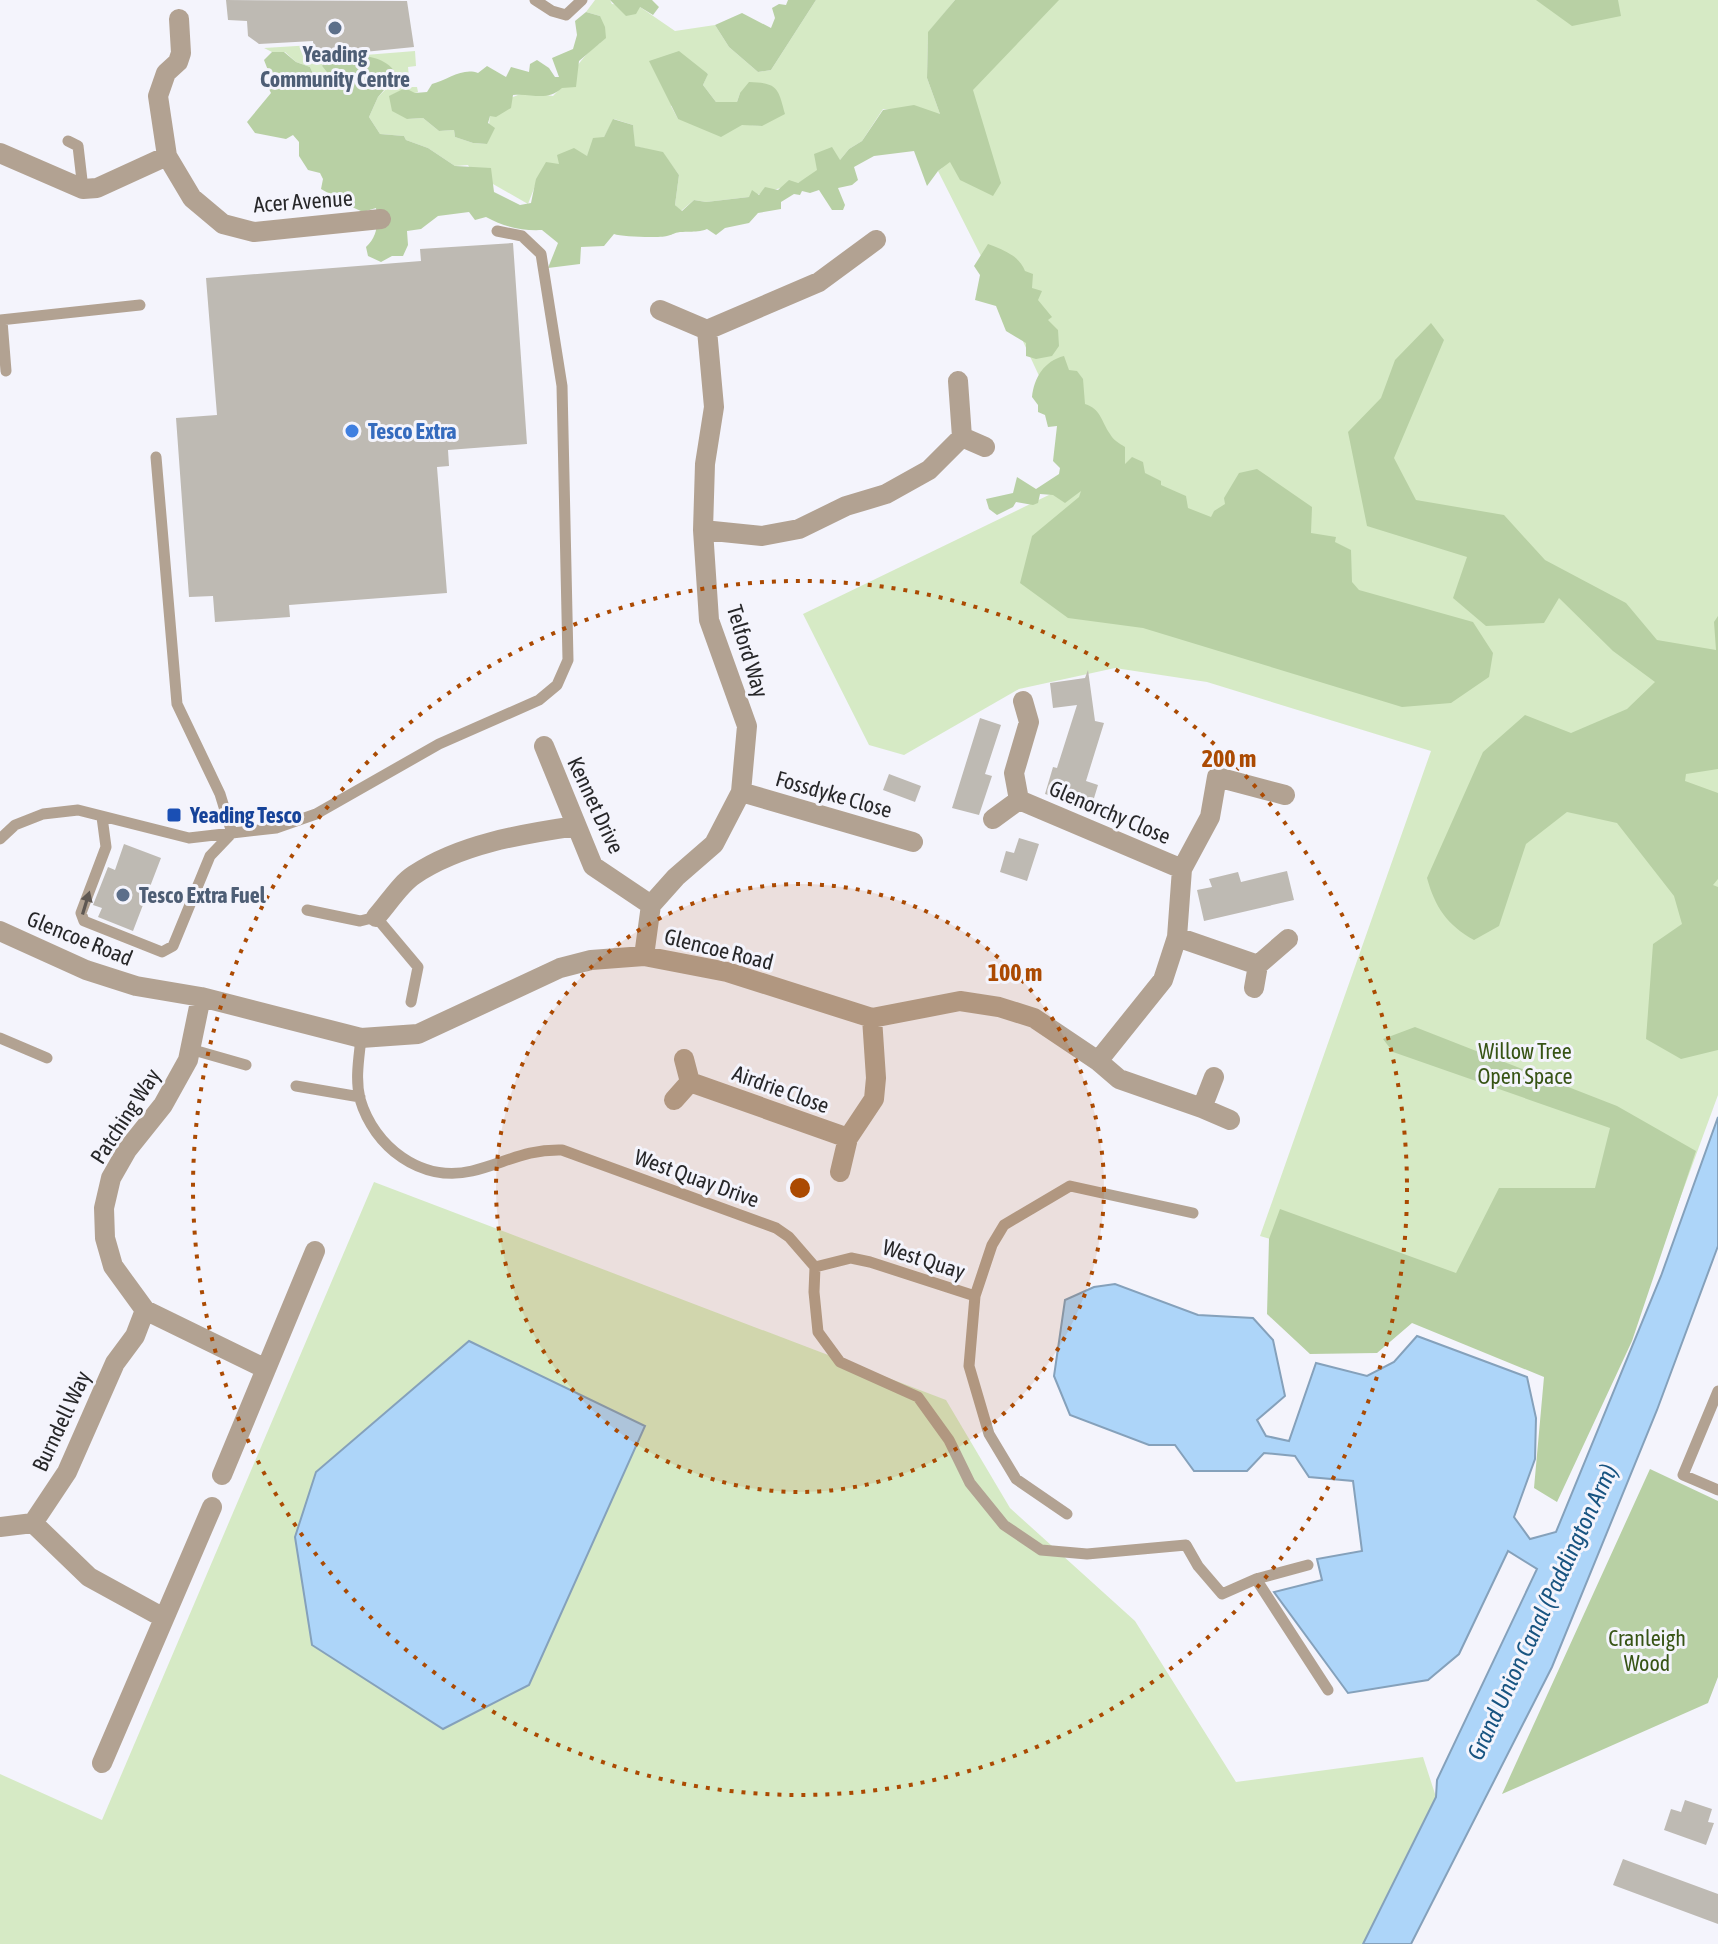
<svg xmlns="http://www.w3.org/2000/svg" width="1718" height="1944" font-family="'Asap Condensed',sans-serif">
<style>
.green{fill:#d6eac5;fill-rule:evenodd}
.forest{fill:#b8d0a4}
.water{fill:#add5f9;stroke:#85a1bb;stroke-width:2}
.building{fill:#bebab3}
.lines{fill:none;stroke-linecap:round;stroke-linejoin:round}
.lane{stroke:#b2a292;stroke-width:11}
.street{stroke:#b2a292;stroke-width:20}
.oneway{fill:#5f5853}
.ring{fill:none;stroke:#ab4a02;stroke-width:4;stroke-dasharray:4 8}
.service-dot{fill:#5c6f8a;stroke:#f4f4fc;stroke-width:3}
.shop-dot{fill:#3f7fe0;stroke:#f4f4fc;stroke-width:3}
.transit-dot{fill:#1a4fb4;stroke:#f4f4fc;stroke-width:3}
.labels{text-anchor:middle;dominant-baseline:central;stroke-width:6;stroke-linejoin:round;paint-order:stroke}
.service-label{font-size:22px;font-weight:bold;fill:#4e5e75;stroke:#f4f4fc}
.street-label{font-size:22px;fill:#272729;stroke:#f4f4fc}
.shop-label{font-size:22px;font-weight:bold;fill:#366cbe;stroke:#f4f4fc;text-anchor:start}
.transit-label{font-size:22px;font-weight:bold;fill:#164399;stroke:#f4f4fc;text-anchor:start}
.park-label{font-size:22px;fill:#375415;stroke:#f4f4fc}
.water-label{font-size:24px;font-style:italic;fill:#185481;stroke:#f4f4fc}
.centre{fill:#ab4a02;stroke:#f4f4fc;stroke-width:4}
.ring-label{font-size:24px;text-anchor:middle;font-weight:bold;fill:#ab4a02;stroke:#f4f4fc;stroke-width:6;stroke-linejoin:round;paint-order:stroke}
</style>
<rect width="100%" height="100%" fill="#f4f4fc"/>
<path class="green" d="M595,0H610L612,4L640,7L675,31L715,25L729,47L758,72L771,70L816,0H955L928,33L927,78L940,114L883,109L862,141L849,149L840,160L798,183L749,197L706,202L694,200L681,211L675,205L679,175L663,153L634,146L633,125L614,119L604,137L587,156L560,164L535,186L528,204L472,172L468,165L455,166L428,148L406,140L404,136L380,134L369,117L378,97L385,90L365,55L415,51L416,66L408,67L410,87H417L418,92L415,93L407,119L423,118L439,131L454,130L455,137L473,143L487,144L490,115C516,92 518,91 553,96C571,79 579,57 600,43V16L586,12ZM708,73L703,85L716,102H737L740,93L762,126L678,119L671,106Z
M1005,0H1718V1095L1626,1346L1260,1236L1431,751L1207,682L1115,668L1019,689L904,755L869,745L803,614L1086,477L983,255L981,256L938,171L942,168Z
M313,45L315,57L326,58L322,66L333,80L331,84L314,76L310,67L296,62L285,52H272L264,48Z
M374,1182L946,1400L1010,1508L1135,1621L1236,1782L1423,1757L1436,1797L1363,1944H0V1774L102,1820Z"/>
<path class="forest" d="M610,0H652L659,7L653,15L640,7L636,14L626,16Z
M788,0H816L771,70L758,72L729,47L715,25L742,13L771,28L775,18L772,8L779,4L786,5Z
M955,0H1059L973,90L1001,183L993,196L960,180L950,162L938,171L927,186L914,151L874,156L854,167L858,180L852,185L838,188L845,205L843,210H832L819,190L810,193L802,191L800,195L794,194L781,202V209L758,213L749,223L725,228L716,235L707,229C697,233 691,231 680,232C673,233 675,234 667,236C659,238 622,237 614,234L604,246L581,247L580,264L548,268L558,243L542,230C522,231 504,227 486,217L475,220L469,212L438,216L421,229L407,231L408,245L403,256H392L381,262L368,256L366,247C378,236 378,223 376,208L363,212L352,207L345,197L337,198L321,189L323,179L320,173L308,170L299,156V142L293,135L286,139L255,133L247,122L271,93L268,87L271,78L264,60L272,52H284L296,62L310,67L314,76L330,84L333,80L322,66L326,58C350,55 384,51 397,75L378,97L369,117L380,134L404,136L406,140L428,148L455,166L491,168L494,192L520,205L531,203L536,179L546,162L559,164L557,155L574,148L587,156L593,138L604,137L613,119L633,125L635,146L663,152L679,175L675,205L682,211L694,200L706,202L749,197L752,190L759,195L765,187L778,190L789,180L798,183L817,170L814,154L832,147L840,160L849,149L862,141L883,110L914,105L940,114L927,78L928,32Z
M1536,0H1618L1621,16L1572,26Z
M586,12L600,16L605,27L606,38L579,61L576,87L562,88C546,102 533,93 513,95L511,108L496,117L490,116L488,123L495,128L487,144L473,143L455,137L454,130L439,131L423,118L407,119L392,111L389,96L405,88L415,93L427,92L432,84C447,80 463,67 478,73L487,66L506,77L511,67L529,72L530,64L537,60L549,68L555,77H559L552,58L573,49L577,35L575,21Z
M679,51L708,74L703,85L716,102H737L740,93L749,82C778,83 778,88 785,114L762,126L742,125L721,137L678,119L649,61Z
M988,244C1003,250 1019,255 1025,271L1033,274L1032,288L1042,291L1038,300L1052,317L1048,320L1058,330L1059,346L1052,356L1036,359L1026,356V343L1006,331L996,306L975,300L980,275L974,266Z
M1431,323L1444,340L1394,458L1416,500L1504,515L1545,560L1626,603L1657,640L1716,650L1714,622L1718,616V769L1686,774L1685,781L1718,793V879L1713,885L1718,887V1050L1681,1059L1646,1039L1653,944L1682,924L1674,896L1617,823L1567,812L1526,844L1499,926L1474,940C1447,925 1435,907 1427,878L1483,752L1525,715L1571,733L1627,709L1655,682L1613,651L1559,598L1544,623L1486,626L1453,598L1467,557L1367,526L1348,432L1381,398L1395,360Z
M1064,356L1069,370L1077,371L1083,379L1085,404C1101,409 1101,421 1110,434C1113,440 1119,443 1125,447V464L1132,457L1143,462L1145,473L1161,481V485L1186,496L1188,508L1211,517L1214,511L1225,504L1224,498L1239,473L1257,469L1312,507L1311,533L1336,537L1335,542L1351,550L1352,582L1359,590L1473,622L1493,653L1489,677L1451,703L1402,707L1143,628L1068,618L1020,583L1032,536L1079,497L1081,491L1065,503L1053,495L1040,494L1038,503L1033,505L1016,502L1013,507L997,515L989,509L986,499L1013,493L1017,477L1036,489L1059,474L1060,468L1053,461L1057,426L1048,427L1045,415L1038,412V405L1032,397C1034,378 1044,361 1064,356Z
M1415,1027L1617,1106L1696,1151L1632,1341L1557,1502L1534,1488L1544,1377L1412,1323L1377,1353L1310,1354L1267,1314L1269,1239L1280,1209L1456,1273L1499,1188H1595L1610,1128L1393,1052L1383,1039Z
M1650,1469L1718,1501V1677L1708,1703L1502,1794Z"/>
<path class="water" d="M1718,1117V1246L1657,1410L1552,1667L1411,1944H1363L1436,1797L1437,1780L1537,1569L1508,1551L1459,1654L1428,1680L1348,1693L1274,1592L1322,1580L1317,1559L1362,1551L1353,1481L1309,1477L1295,1456L1264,1453L1247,1471H1194L1175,1445H1149L1070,1415L1054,1376L1065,1300L1094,1287L1115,1284L1198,1315L1253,1318L1273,1340L1285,1396L1257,1420L1266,1436L1289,1441L1316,1363L1367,1376L1394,1362L1417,1336L1527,1377L1536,1418L1535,1459L1514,1517L1530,1539L1556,1532L1661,1276Z
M469,1341L645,1426L529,1685L443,1729L312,1645L295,1537L316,1472Z"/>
<path class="building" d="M226,0L407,1L414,47L314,57L313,41L259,44L248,36L247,21L228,20Z
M513,243L527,444L448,450L449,466L437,467L447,593L289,605L290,617L215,622L213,596L189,597L176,418L217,415L206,278L421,261L420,249Z
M1088,670L1095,721L1104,723L1086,781L1098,785L1091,808L1045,794L1053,767L1057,768L1077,705L1053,708L1050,683L1085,678Z
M980,718L1001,725L985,774L992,776L979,815L952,808Z
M889,774L921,786L915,802L883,790Z
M1019,838L1039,844L1027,881L1000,872L1006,851L1014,853Z
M124,844L161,858L133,931L98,917L102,908L93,905L108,867L115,870Z
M1287,871L1294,900L1204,921L1197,890L1212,887L1209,879L1238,872L1241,882Z
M1685,1800L1712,1809L1708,1822L1714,1823L1706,1845L1664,1830L1671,1809L1681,1812Z
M1623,1859L1718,1894V1924L1613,1885Z"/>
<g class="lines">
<path class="lane" d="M535,0L552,11L566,15L582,0
M68,141L78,146L83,189
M0,320L140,305
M2,321L6,371
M156,457L177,704L220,794L232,833
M102,817L106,847L81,913L84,921L162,952L173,946L210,856L232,833
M0,839L15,825L43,814L78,810L189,838L276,828L316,814L439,744L539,700L557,685L568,660L562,386L541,254L522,236L497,231
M307,910L360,921L376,917L418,967L411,1002
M0,1038L47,1058
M361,1038C359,1058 355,1079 360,1099C374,1147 421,1183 472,1171C505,1163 526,1149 562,1150L776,1228L789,1237L815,1267L814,1292L818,1332L840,1362L918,1397L949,1440L970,1483L1004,1525L1041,1550L1087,1554L1186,1545L1198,1566L1222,1594L1256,1579L1328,1690
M190,1049L246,1065
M296,1086L360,1097
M815,1267L851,1258L870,1262L975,1296
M1718,1391L1683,1475L1718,1490
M1067,1514L1016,1479L989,1434L969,1366L975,1296L992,1245L1004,1225L1070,1186L1193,1213
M1256,1579L1308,1565"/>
<path class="street" d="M179,19L181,53L178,62L166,73L158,96L167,156L192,198L223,224L254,232L381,219
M0,153L83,189L97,188L167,156
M707,330L819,282L876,240
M962,437L985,447
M703,530L762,536L799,529L846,506L886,494L929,470L962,437L958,381
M1023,701L1029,722L1014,773L1019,800L1182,869
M544,746L593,866L651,905
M741,792L913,842
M993,819L1019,800
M376,917C388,904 400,884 414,875C460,844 522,834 576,826
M0,931L86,970L136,986L201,997L361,1038L418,1034L560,968L591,960L644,956L727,972L872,1018L960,1001L999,1007L1034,1018L1098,1061L1119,1079L1202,1108L1214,1077
M1177,937L1258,965L1288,939
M644,956L651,905L676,877L714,844L741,792L747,726L709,620L703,530L705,464L714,407L707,330L660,310
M1254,988L1258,965
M201,997L188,1060L163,1105L127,1150L111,1178L104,1208L105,1238L113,1266L145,1310L266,1369
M684,1059L690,1082L848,1138L874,1099L876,1078L872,1018
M1098,1061L1163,980L1177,937L1182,869L1210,817L1217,777L1285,795
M674,1100L690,1082
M1202,1108L1230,1120
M840,1172L848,1138
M222,1475L315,1251
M33,1523L89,1577L162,1617
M0,1527L33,1523L67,1472L115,1363L135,1336L145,1310
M102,1763L212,1507"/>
</g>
<defs><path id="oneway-solid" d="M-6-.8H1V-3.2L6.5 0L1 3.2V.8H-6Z" transform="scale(2)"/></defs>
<use class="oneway" href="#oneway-solid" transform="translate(86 903) rotate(-73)"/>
<circle cx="800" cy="1188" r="304" fill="#ab4a02" fill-opacity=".12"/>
<g class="ring">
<circle cx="800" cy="1188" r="304"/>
<circle cx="800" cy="1188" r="607"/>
</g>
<g class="service-dot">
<circle cx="335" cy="28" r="8"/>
<circle cx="123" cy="895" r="8"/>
</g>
<circle class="shop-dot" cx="352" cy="431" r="8"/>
<rect class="transit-dot" x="166" y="807" width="16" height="16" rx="4"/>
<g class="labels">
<g class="service-label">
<text x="335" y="54">Yeading<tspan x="335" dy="25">Community Centre</tspan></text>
<text x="139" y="895" text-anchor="start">Tesco Extra Fuel</text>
</g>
<g class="street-label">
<text transform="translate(303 201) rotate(-4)">Acer Avenue</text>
<text transform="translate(748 651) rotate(73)">Telford Way</text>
<text transform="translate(834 794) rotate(16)">Fossdyke Close</text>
<text transform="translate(596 805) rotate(65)">Kennet Drive</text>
<text transform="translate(1110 812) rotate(23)">Glenorchy Close</text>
<text transform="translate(80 938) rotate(22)">Glencoe Road</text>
<text transform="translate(719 949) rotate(14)">Glencoe Road</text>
<text transform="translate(781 1089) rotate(20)">Airdrie Close</text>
<text transform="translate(125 1116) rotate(-57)">Patching Way</text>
<text transform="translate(697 1178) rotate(20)">West Quay Drive</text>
<text transform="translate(924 1259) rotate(18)">West Quay</text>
<text transform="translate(61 1421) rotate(-65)">Burndell Way</text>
</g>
<g class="shop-label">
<text x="368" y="431">Tesco Extra</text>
</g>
<g class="transit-label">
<text x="190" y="815">Yeading Tesco</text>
</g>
<g class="park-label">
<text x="1525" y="1051">Willow Tree<tspan x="1525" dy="25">Open Space</tspan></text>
<text x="1647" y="1638">Cranleigh<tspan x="1647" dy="25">Wood</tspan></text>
</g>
<g class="water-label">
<text transform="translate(1542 1612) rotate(-65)">Grand Union Canal (Paddington Arm)</text>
</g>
</g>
<circle cx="800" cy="1188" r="12" class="centre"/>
<g class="ring-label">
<text x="1229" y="767">200 m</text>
<text x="1015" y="981">100 m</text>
</g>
</svg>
